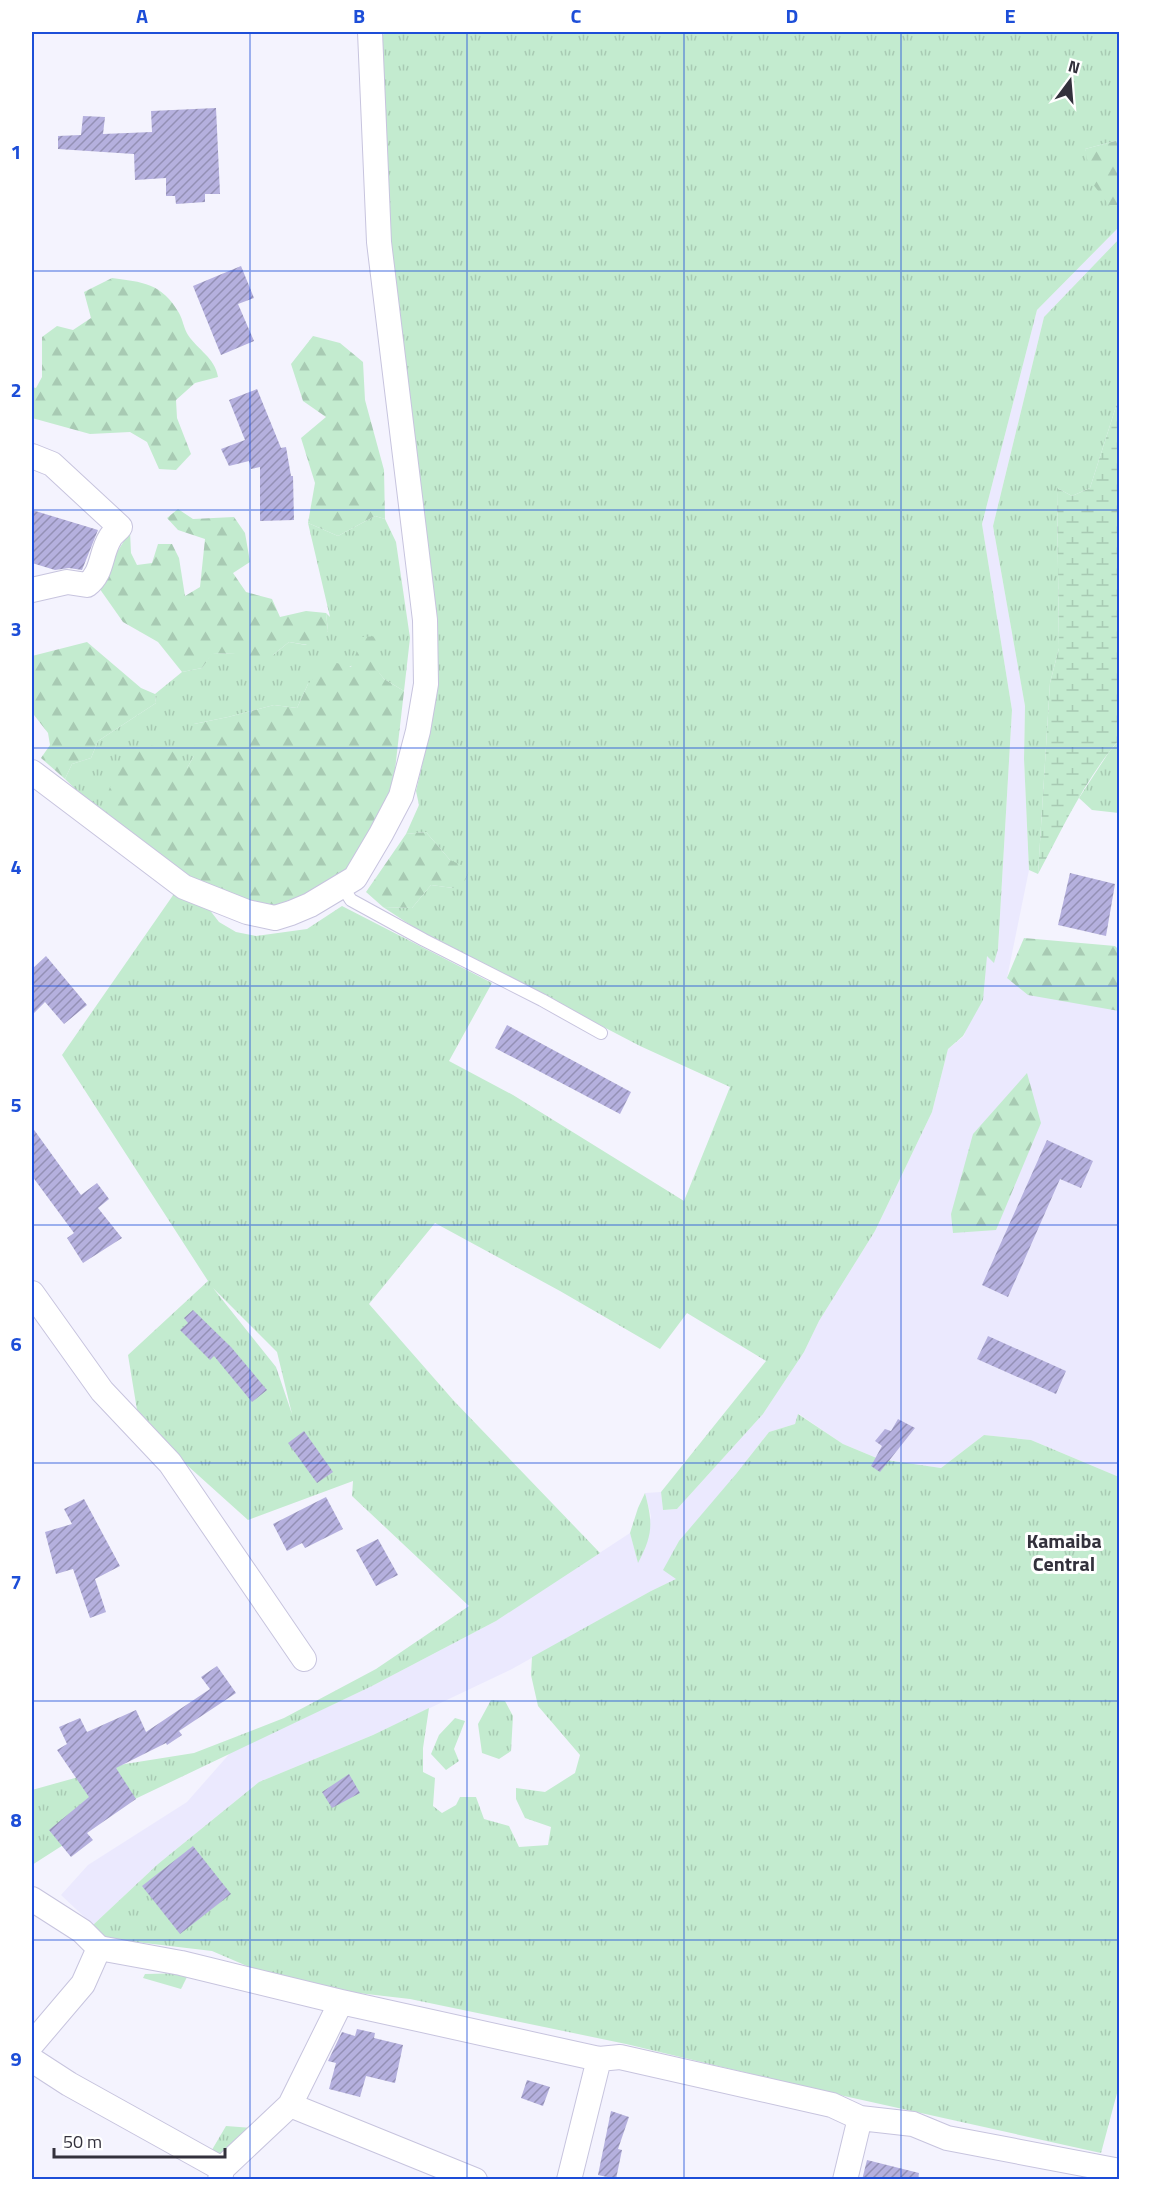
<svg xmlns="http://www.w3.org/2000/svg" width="1151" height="2211" font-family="'Titillium Web',sans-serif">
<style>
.built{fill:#ebe9fe}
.grass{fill:url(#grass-tufts);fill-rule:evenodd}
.forest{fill:url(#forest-firs)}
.wetland{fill:url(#wetland-marsh)}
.building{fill:url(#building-hatch)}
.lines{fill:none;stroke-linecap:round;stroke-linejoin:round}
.lane-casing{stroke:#c7c4de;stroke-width:14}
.street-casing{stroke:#c7c4de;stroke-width:26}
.lane{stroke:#fff;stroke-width:12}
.street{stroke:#fff;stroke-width:24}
.grid{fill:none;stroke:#1d4ed8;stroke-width:1.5;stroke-opacity:0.55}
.labels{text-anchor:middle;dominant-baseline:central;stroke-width:6;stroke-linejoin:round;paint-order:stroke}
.quarter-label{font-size:20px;font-weight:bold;fill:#33313c;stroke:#fff}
.neatline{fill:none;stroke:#1d4ed8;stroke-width:2}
.grid-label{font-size:20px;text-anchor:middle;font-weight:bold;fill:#1d4ed8}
</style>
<defs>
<pattern id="grass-tufts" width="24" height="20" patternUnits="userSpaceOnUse" patternTransform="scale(1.5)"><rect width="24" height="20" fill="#c3ebcf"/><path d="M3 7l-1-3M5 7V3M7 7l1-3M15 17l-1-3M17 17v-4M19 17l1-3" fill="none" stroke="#a8cab3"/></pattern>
<pattern id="forest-firs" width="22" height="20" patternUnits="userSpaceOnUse" patternTransform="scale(1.5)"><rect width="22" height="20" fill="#c3ebcf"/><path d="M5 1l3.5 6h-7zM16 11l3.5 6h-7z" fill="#a8cab3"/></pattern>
<pattern id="wetland-marsh" width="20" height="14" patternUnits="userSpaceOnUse" patternTransform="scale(1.5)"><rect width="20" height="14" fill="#c3ebcf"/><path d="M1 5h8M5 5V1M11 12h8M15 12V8" fill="none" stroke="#a8cab3"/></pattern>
<pattern id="building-hatch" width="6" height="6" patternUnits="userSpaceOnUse" patternTransform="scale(1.5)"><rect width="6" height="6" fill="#b5b0de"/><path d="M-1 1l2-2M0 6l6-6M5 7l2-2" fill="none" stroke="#9490b5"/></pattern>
</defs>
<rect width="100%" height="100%" fill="#f4f3fe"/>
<path class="built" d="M1119,227V239L1044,317L993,526L1025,706L1024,759L1029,870L1007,978L1119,1001V1477L1031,1440L984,1435L941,1468L879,1459L843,1444L799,1414L795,1424L769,1432L736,1474L677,1579L651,1591L512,1669L373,1735L259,1782L158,1864L93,1925L61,1895L88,1865L187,1802L231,1752L372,1686L496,1621L630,1533L638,1562L651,1516L645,1493L661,1492L663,1510L677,1509L763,1414L804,1352L819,1321L875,1231L932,1112L948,1049L964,1036L987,955L994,962L998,949L1012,710L982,524L1037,310Z"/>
<path class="grass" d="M392,32H1119V140L1085,149L1109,205H1119V227L1037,310L982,524L1012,710L998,949L994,963L987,956L983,1000L963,1036L948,1049L932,1112L875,1231L819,1321L804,1352L763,1414L677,1509L663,1510L661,1492L766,1361L687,1313L660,1349L560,1291L435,1223L369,1304L454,1401L600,1553L496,1621L372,1686L135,1799L32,1865V1790L125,1764L194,1753L284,1718L376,1669L469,1606L352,1496L353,1481L248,1520L139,1422L128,1355L208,1281L62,1055L185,878L219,922L236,932L256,936L307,929L342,906L492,983L449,1061L513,1095L684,1201L730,1087L640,1046L418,930L383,907L412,908L431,885L453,888L450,860L426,832L406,834L419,805L416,791L430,731L369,38ZM213,1288L277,1352L292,1414L276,1367Z
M1119,239V397L1090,488L1072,496L1057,488L1059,648L1050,683L1038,874L1029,870L1024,759L1025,706L993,526L1044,317Z
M375,516L385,519L396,542L410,638L404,691L384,679L368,659L308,684L297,708L274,705L228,717L194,724V756L187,768L106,819L65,779L72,764L91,758L98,741L156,703L155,694L182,672L202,668L212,653L273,655L289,642L306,645L328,631L326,613L330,617L308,523L338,536Z
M1119,740V813L1092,810L1079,798L1109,752Z
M798,1414L843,1444L879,1459L941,1468L984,1435L1031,1440L1119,1477L1120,2082L1101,2153L826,2092L626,2044L410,1999L358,1993L254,1969L212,1951L136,1942L108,1948L93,1925L158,1864L259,1782L373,1735L429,1708L423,1748V1772L435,1778L433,1806L442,1813L456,1805L460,1797H476L484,1819L509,1826L519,1847L548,1845L551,1827L525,1818L516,1799V1788L545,1792L575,1773L580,1755L538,1706L531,1675L532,1657L651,1591L676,1579L663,1570L679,1541L736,1474L769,1432L795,1424Z
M645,1493C653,1523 653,1535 638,1563L630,1533L638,1508Z
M491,1700L505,1701L513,1716L511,1751L499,1759L482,1753L478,1724Z
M455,1718L465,1721L454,1749L459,1761L446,1770L431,1754L439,1735Z
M189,1973L181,1989L143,1978L145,1974Z
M226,2126L264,2129L226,2171L206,2160Z"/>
<path class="forest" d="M1119,140V205H1109L1092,183L1085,149Z
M112,278C142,282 162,283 179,313C183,320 184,329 188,335C198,350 215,358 218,377L195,383L176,400L177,418L191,454L176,470L159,469L147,442L130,432L90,434L32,418V387L36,388L42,377V337L57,326L73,330L91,318L84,292Z
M313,336L340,343L363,362L365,400L384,470L385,519L375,516L338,536L308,523L315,483L301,438L326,417L303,401L291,364Z
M178,509L193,519L234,517L245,533L250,562L233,573L246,592L272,599L280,617L306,611L326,613L328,631L314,646L289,642L273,655L244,669L236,654L213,653L202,668L182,672L158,642L123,622L97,585L130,531L131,553L137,565L152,563L158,544H172L179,558L185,596L200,587L205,539L178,530L167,518Z
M380,636V652L369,659L384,679L404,691L391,805L341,882L261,912L200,883L106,819L104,803L119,763L140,745L169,747L187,768L194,756V724L228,717L274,705L297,708L308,684L330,661L351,667L362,637Z
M87,642L141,688L155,694L156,703L98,741L91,758L72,764L65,779L41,758L50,745L48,733L34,715L32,716V656Z
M426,832L450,860L470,869L463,885L453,888L431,885L412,908L383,907L366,892L406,834Z
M1024,938L1115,946L1119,950V1011L1028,995L1007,978Z
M1027,1073L1041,1123L996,1230L953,1233L951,1214L973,1134Z"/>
<path class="wetland" d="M1119,397V740C1085,779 1063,828 1038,874L1050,683L1059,648L1057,488L1072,496L1090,488Z"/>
<path class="building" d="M216,108L220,194H205V202L176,204L175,196H166V178L135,180L134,154L58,149V136L81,135L83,116L105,117L103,134L152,132L151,111Z
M241,266L254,298L238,304L254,341L221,355L193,286Z
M257,389L281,448L286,447L291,476H293L294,520L260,521V467L251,469L249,461L229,466L221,449L245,440L229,400Z
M32,510L98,530L82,570L69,568L55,570L32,563Z
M1070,873L1115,884L1106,936L1058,925Z
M46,956L87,1005L64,1024L45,1002L32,1015V969Z
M507,1025L631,1092L620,1114L495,1048Z
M32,1127L81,1195L97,1183L109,1199L98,1208L122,1238L83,1263L67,1238L74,1233L32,1176Z
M1047,1140L1093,1161L1081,1188L1060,1179L1008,1297L982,1285Z
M193,1310L231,1347L267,1390L252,1402L214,1356L210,1360L180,1330L188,1323L184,1318Z
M988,1336L1066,1371L1056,1394L977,1359Z
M898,1419L915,1428L880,1472L871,1466L882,1446L875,1441L885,1429L891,1431Z
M304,1431L333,1472L317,1483L288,1443Z
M326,1497L343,1529L305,1548L302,1543L287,1551L273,1524Z
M84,1499L120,1566L95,1579L106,1612L90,1618L73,1569L56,1574L45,1532L72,1524L64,1509Z
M378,1539L398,1575L376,1586L356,1550Z
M217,1666L236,1693L179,1731L182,1735L167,1745L166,1743L116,1768L136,1799L87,1833L93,1840L71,1857L49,1830L89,1797L57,1750L67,1744L59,1727L80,1718L87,1732L136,1710L146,1732L210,1689L201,1677Z
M349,1774L360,1793L332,1808L322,1792Z
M193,1846L231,1894L180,1934L142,1886Z
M357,2029L375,2033L374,2038L403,2045L395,2083L366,2076L360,2097L329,2089L336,2063L328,2061L342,2032L355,2036Z
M527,2080L550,2087L543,2106L521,2098Z
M611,2111L629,2117L618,2149L622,2150L616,2179L598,2175Z
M867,2160L919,2173L918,2180H862Z"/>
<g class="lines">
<defs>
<path id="lane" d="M342,886L351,900L424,940L542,1000L601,1033"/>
<path id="street" d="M32,456L52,464L120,527C117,531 112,534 110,538C100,554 103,573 87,585L67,582L32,590
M32,772L184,887L247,912L275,918L291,913L310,905L355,878L381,834L401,796L418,731L426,684L425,620L379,242L370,32
M32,1293L102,1391L170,1463L304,1659
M32,1899L82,1931L99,1948
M32,2044L83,1984L99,1948L181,1963L341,2002L599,2059L620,2057L832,2105L860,2118L913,2124L947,2138L1120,2171
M32,2060L69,2084L222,2169
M290,2105L475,2180
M220,2180L222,2169L290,2105L341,2002
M569,2180L599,2059
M845,2180L860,2118"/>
</defs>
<use href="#lane" class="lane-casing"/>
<use href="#street" class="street-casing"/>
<use href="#lane" class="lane"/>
<use href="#street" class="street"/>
</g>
<path class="grid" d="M250,32V2180M467,32V2180M684,32V2180M901,32V2180M32,271H1120M32,510H1120M32,748H1120M32,986H1120M32,1225H1120M32,1463H1120M32,1701H1120M32,1940H1120"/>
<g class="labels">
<g class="quarter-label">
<text x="1064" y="1540">Kamaiba<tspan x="1064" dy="23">Central</tspan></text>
</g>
</g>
<rect width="1151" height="2211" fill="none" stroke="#ffffff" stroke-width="66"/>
<g transform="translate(1070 81) rotate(16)" stroke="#ffffff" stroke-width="4.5" paint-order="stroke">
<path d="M0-4.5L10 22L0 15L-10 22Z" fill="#33313c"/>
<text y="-9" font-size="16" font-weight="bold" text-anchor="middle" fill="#33313c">N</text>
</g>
<path d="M54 2148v9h171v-9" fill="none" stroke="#33313c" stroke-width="3"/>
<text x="63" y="2148" font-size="18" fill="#33313c" stroke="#ffffff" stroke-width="4.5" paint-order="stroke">50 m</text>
<rect x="33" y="33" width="1085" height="2145" class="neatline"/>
<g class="grid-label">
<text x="142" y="23">A</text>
<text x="359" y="23">B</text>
<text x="576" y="23">C</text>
<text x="792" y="23">D</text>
<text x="1010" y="23">E</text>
<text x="16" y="159">1</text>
<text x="16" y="397">2</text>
<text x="16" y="636">3</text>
<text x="16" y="874">4</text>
<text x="16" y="1112">5</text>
<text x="16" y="1351">6</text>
<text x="16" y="1589">7</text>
<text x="16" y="1827">8</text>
<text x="16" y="2066">9</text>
</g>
</svg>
